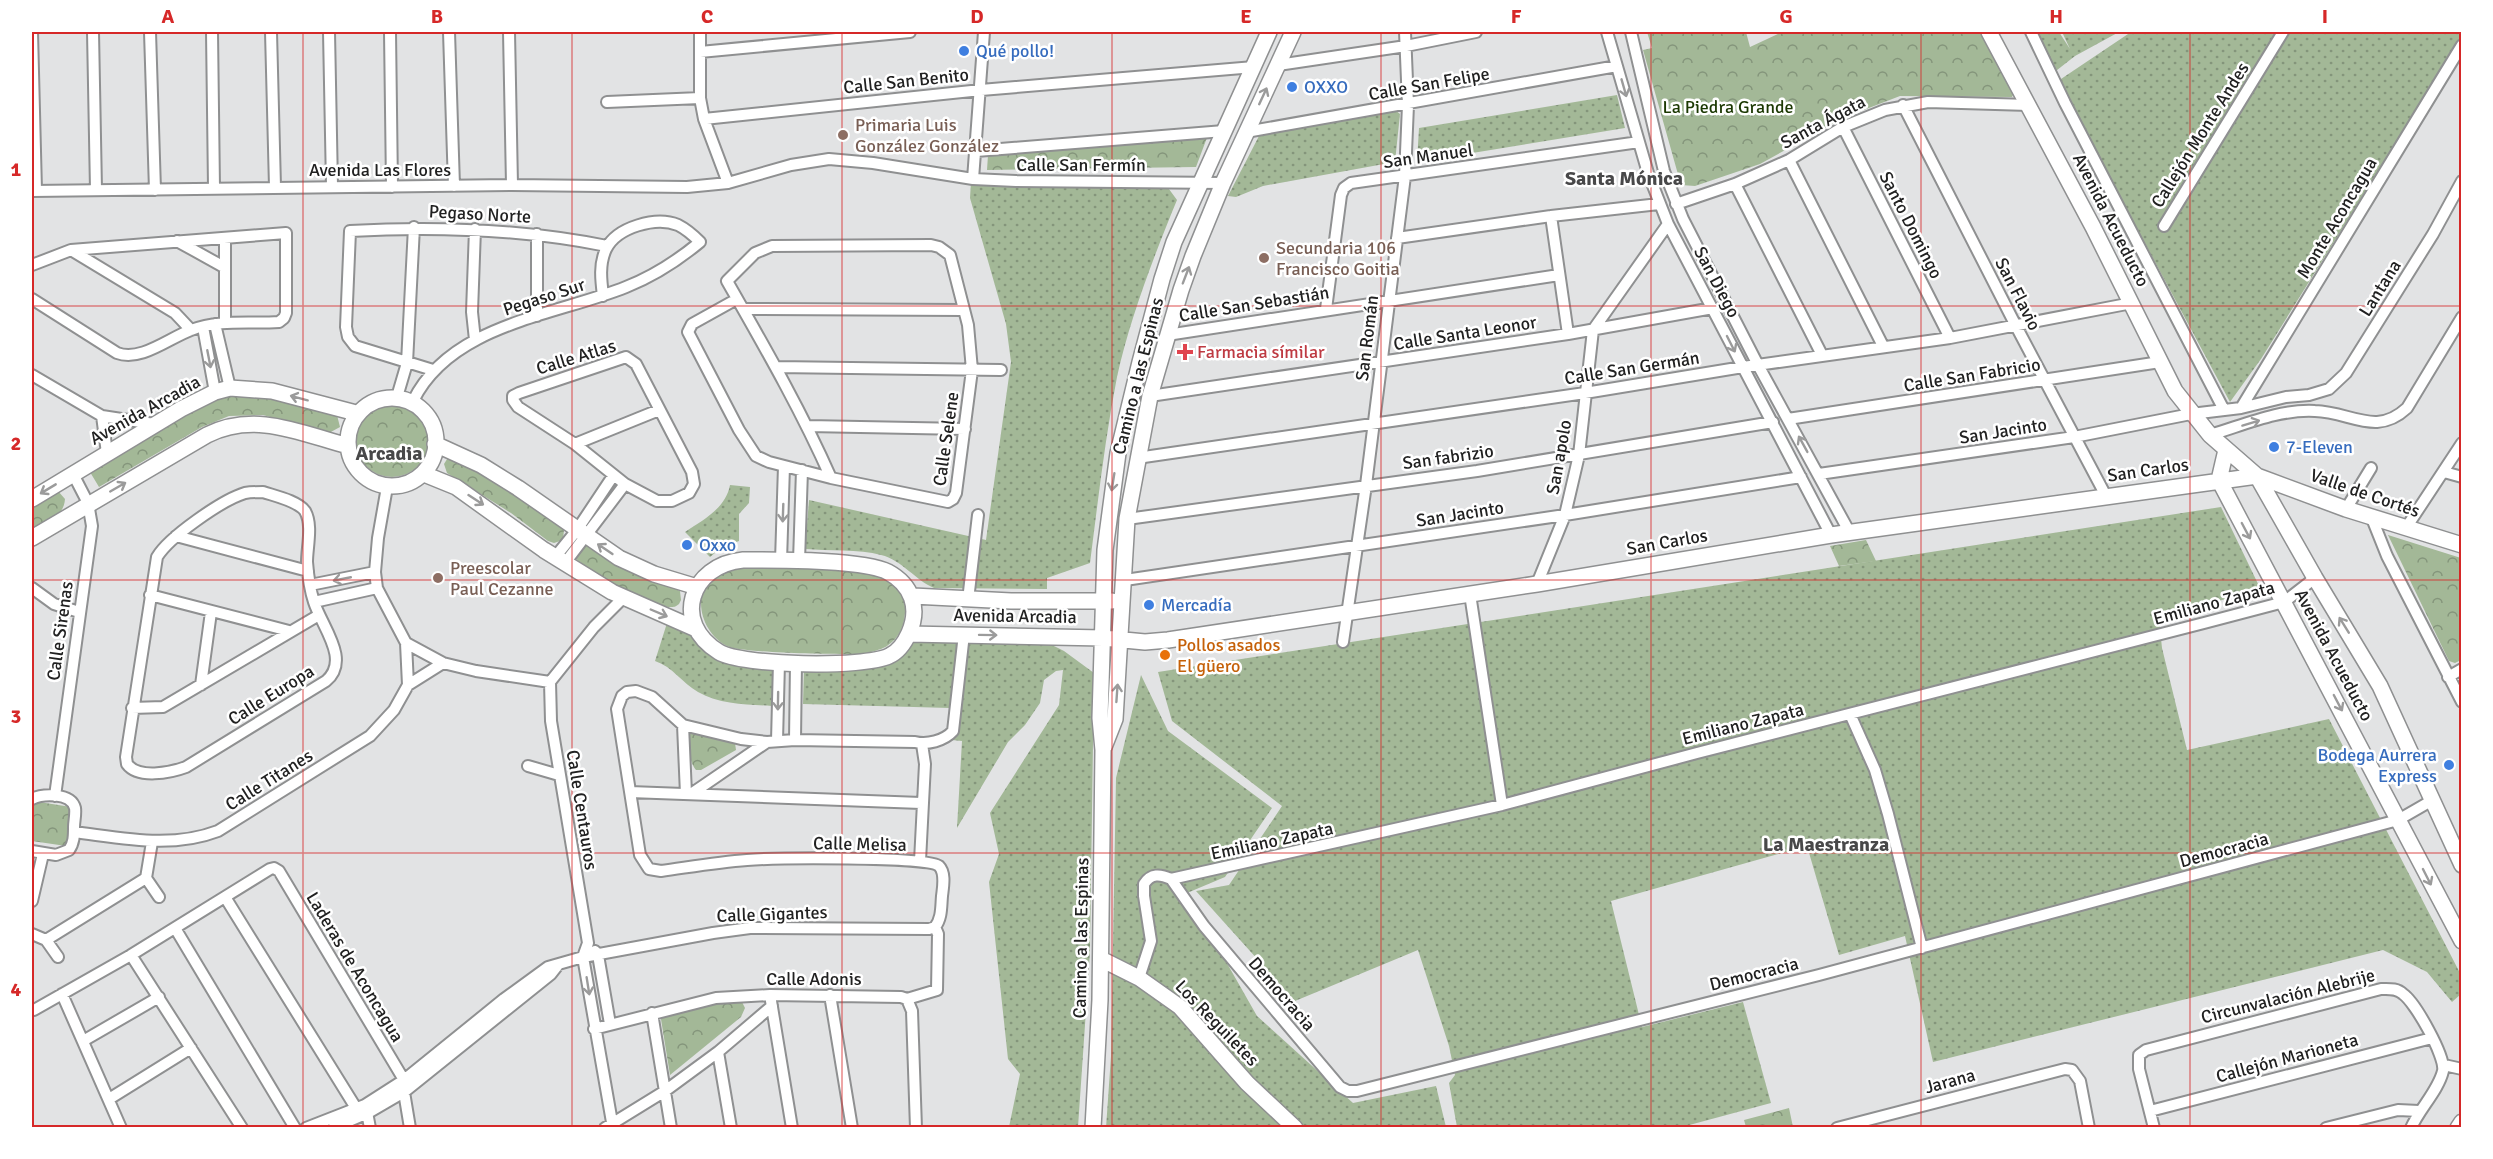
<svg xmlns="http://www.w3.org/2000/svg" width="2493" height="1159" font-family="Signika,sans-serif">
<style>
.grass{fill:url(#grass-dots)}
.forest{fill:url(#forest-crowns)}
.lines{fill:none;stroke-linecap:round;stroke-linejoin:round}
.street-casing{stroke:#8f9091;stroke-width:14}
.secondary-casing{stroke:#8f9091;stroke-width:18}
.street{stroke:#fff;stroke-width:10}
.secondary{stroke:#fff;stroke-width:15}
.oneway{stroke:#9b9b9b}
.grid{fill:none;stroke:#d62828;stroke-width:1.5;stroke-opacity:0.55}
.shop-dot{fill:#3f7fe0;stroke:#fff;stroke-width:2}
.education-dot{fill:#8d6e63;stroke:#fff;stroke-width:2}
.health-dot{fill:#e0444e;stroke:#fff;stroke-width:2}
.food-dot{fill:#e8710a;stroke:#fff;stroke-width:2}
.labels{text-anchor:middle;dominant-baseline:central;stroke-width:5;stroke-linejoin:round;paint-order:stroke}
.shop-label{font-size:18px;fill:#366cbe;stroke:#fff;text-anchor:start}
.street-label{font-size:18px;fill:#212121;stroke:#fff}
.park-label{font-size:18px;fill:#1b3802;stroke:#fff}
.education-label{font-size:18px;fill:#785e54;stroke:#fff;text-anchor:start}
.health-label{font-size:18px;fill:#be3a42;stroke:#fff;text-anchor:start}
.food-label{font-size:18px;fill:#c56008;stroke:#fff;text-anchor:start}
.neighbourhood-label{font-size:20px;font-weight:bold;fill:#484849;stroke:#fff}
.neatline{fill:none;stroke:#d62828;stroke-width:2}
.grid-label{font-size:20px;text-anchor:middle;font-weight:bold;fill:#d62828}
</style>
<defs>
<pattern id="grass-dots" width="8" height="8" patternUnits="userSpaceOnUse" patternTransform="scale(1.5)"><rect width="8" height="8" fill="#a3b897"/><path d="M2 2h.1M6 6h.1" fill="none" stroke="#84957b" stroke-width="1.8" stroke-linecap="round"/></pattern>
<pattern id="forest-crowns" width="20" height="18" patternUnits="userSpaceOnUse" patternTransform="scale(1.5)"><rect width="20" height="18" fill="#a3b897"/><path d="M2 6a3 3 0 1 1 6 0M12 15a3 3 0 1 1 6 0" fill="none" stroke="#84957b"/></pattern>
</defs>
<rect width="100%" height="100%" fill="#e2e3e4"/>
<path class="grass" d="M2031,32H2059L2070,49L2062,32H2119L2075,56L2052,74Z
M2131,32H2461V36L2456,46L2261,359L2230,402L2058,81Z
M1617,95L1625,128L1417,162L1419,128Z
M1394,109L1400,114L1395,162L1263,186L1236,197L1228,196L1259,136Z
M971,182L1166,185L1177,200C1155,253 1129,321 1117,377C1105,438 1098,501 1090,563L1047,578V589L934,588C915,580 902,560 881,555C859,549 828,551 805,549L809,500L986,540L1011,362L1006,324L970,198Z
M730,485L750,487L749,503L739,514V541L721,548L710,557L685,532C703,520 726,508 730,485Z
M2221,507L2260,588L2159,620L2162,648L2187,750L2329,719L2461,975V994L2452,1002L2427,972L2383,950L1933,1062L1905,936L1839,955L1807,846L1611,901L1642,1027L1743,1002L1771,1103L1682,1127H1457L1449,1083L1455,1075L1449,1046L1418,950L1295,1001L1196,891L1229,885L1282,806L1172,721L1158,672Z
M667,623L683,628L705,650L721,661L736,665L772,666V706C747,704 720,705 698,692C682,683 673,667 655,661Z
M919,638L1048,643L1064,651L1094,673L1090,952L1078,1127H1009L1020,1074L1008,1059L989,882L999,854L990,813L1059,705L1063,670L1056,671L1044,680L1040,703L1025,725L1008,742L957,828L962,741L952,740L950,708L803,704L804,667L906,650Z
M1141,675L1168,731L1272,808L1225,877L1187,893L1257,1016L1353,1103L1436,1086L1446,1127L1106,1128L1111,1056L1116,778Z"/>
<path class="forest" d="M1647,32H1746L1750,47L1782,32H1982L2014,93L2012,97L1900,96L1843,118L1760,164L1695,186L1681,185L1643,50L1652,48Z
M1208,135L1196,167L987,170L988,155Z
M264,394L337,415L340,427L329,433L263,415L229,416L202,427L99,487L90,472L103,460L219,396Z
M354 439a38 38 0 1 1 76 0a38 38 0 1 1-76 0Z
M449,456H460L562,526L564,530L563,540L554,543L548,541L511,513L447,473L444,464Z
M58,491L65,499C64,517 46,523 32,531V504Z
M2388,535L2461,558V660L2455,663L2449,661Z
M1866,540L1876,561L1839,566L1830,546Z
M584,544L680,591L681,600L679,604C675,607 675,607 670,607C653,607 584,572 575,557Z
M737,565L872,569C891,578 907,590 905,613C904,629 896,643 881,649C874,651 866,654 859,654C839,655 740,653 727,646C702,634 689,593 716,574C722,570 730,568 737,565Z
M693,732L732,741L735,743L736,750L701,770H696C689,762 687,745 689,734Z
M33,801L71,807L66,846L32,841Z
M741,1000L745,1008L741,1017L670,1075L660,1013L713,1001Z
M1789,1108L1793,1127H1746L1744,1120Z"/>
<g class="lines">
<defs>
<path id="street" d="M32,32L36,191
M93,32L96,190
M150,32L155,190
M212,32L214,188
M271,32L275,187
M329,32L332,186
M390,32L392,187
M449,32L454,186
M509,32L512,185
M700,32V98L704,119L728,183
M1607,32L1648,173L1668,224L1831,535
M1631,32L1664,171L1683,219L1758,365L1850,533
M2031,32L2065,103L2224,410
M700,52L910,32
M1278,65L1406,46L1476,32
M607,102L700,98
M1903,105L2016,326L2106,496
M704,119L981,90L1254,67
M1843,127L1950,338
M1246,132L1617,66
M976,151L1224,131
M1789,160L1883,346
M973,179L984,32
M1735,184L1822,355
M32,191L512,185L687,187L728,183L791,165L829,159L873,163L973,179L1016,181L1223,183
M1676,204L1735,184L1789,160L1843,127L1885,110L1928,102L2029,105
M1551,216L1568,334
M2164,226L2283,32
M537,234V316
M225,238V322
M1397,238L1551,216L1659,204
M177,241L224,267
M71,250L175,313L191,330
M32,265L71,250L286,233V313L284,318L279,322C249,324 220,319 191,330C169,338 141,362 117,353L32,299
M737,299L692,324L688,332L739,430L756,456L769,462L831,478L948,502L953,499L956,493L972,370L968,325L950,255L939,247L931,245L772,246L755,253L727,281C764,346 801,410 831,478
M744,309L964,310
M1326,309L1341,195L1344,188L1351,183L1639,142
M215,324L230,388
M203,327L215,392
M1167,335L1559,275
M475,340L472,312L475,229
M626,357L636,364L692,472L694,484L689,493L672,501H657L625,484L575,444L518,407L513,400V396L519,393Z
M776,367L1001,370
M433,370L355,346L348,337L346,327L350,231C437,226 522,229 607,246
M32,375L102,416L154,424
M1150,396L1568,334L1713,308
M397,397L407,363L414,227
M413,401C451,324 554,316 626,287C654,276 677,261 700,242C694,236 686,229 678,225C656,216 617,227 606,249C599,264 601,280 603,296
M2241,408L2462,45
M102,416L107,453
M1788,419L2160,362
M808,426L965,429
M2210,435C2244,425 2279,409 2315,411C2351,412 2376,437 2407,408L2462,317
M575,444L659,410
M1137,458L1585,393L1743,367L1950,338L2132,303
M2444,472L2462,477
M1819,474L2074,437L2191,414L2241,408L2286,397L2309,395L2329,389L2346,373L2433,234L2462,181
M387,487L378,538L375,572L377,588L406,643L443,663L476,671L550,682
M263,492C275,496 298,501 305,511C313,525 307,547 307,562C308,575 310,590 314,602C322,627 351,660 326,681L186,767C170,773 138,779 127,764L126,757L157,557C169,537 222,500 245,493C251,492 257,492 263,492Z
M2346,509L2371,468
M2371,516L2387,556L2462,702
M1127,519L1477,471L1773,422
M2406,528L2462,443
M176,536L308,571
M556,556L577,530L613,476
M781,561L784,466
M799,561L802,470
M565,563L625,484
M1125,580L1565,515L1801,477
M1537,584L1565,515L1579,455L1593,330L1668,224
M310,585L375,572
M32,588L54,604L79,612
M1470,594L1502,805
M150,595L289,631
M968,600L978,515
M314,602L377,588
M1343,642L1366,485L1405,176L1408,105L1405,32
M2448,677L2462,669
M550,682L551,721L588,943L583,957L613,1128
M550,682L594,627L623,598
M201,685L211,612
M408,685L443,663
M132,708L163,707L319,615
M1850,714L1875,770L1888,814L1922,948
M683,725L686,794
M795,740L796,662
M777,741L779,662
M528,766L559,775
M630,792L921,803
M691,794L767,742
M55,796L92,526L88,503L73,474
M32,799C42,794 71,792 75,808C76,814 74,821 74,827C74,836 74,843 69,850L56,855L32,851
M74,832C123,838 171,849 218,831L370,736L394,710L408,685L406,643
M152,842L146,878L159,897
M920,861L925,764L922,744
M1171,879L1204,926L1340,1087L1348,1091H1357L1819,975L2398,820L2431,801
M1171,879L1502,805L1697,753L2204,623L2284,602L2315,578
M225,897L356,1108
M32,901L43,854
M175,928L295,1128
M32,934L46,940L58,957
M46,940L146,878
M595,951L598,955L610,1024
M131,955L242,1128
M1139,978L1151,941L1144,896V884C1151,873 1160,874 1171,879
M62,994L121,1128
M830,995L852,1128
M907,999L937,990L938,934L935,927
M771,1001L792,1128
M34,1010L131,955L270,869L274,868L279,871L404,1080V1092L410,1128
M652,1013L671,1128
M594,1029L716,998L770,995L901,997L907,999L912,1011L916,1128
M83,1041L159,997
M718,1052L731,1128
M2444,1065L2462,1069
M109,1099L191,1048
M366,1107L370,1128
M2150,1111L2432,1038
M306,1128L365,1105L404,1080L504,999L548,967L583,957L713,933L750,928L929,929L935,927C942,918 941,907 942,896C943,887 946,873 939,866C927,856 772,858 747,860C718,862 690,867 661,871L649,869L640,855L617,709L622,696L627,692L636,691L652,697L683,725L741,739L767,742L795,740L915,742C927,745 944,741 953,731L964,634
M333,1128L368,1113L404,1092L551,974L558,965
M605,1128L665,1091L718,1052L772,1006
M1837,1128L2065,1069L2072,1070L2080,1081L2089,1128
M2154,1128L2139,1069V1055L2146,1050L2381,989C2389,989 2397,988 2403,994C2415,1002 2446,1057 2443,1071C2438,1091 2420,1108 2411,1128
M2326,1128L2398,1110L2419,1111"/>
<path id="secondary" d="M1989,32L2093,227L2175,391L2210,435L2257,476L2315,578L2380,686L2462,865
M348 442a44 44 0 1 1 88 0a44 44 0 1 1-88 0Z
M435,444L481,465L518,488L619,558L654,574L697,587
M2226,450L2219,480L2462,941
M424,474L456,487L544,550L612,592L696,629
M32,499L181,409L215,392L230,388L272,391L356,413
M32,538L207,435C255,411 300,433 348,446
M743,560C774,560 863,559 888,572C912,585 920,608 909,633C905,642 898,652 889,656C864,668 742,666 719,652C671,623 690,565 743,560Z
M913,596L1011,601H1112
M909,634L1103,638L1145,642L1168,640L1537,584L1831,535L2257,476L2346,509L2462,545
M1104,747L1115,719L1127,519L1150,396L1181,290L1193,256L1223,183L1293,32
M1101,959L1139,978L1180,1007L1247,1083L1295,1128
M1093,1128L1100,1000L1103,750L1100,718L1105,550L1118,453L1140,362L1162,279L1174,242L1269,32
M2458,1128L2462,1122"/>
</defs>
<use href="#street" class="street-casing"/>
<use href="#secondary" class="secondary-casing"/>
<use href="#street" class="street"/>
<use href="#secondary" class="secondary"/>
</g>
<defs><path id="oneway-shaft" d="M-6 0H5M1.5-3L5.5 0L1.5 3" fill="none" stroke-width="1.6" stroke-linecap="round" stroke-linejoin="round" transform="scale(1.5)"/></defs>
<g class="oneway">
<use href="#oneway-shaft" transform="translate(1624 88) rotate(74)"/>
<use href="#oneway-shaft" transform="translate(1263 96) rotate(-65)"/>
<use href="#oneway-shaft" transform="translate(1186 275) rotate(-69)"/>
<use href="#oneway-shaft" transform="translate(1731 344) rotate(63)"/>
<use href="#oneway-shaft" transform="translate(209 359) rotate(79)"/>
<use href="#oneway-shaft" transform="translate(299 398) rotate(-165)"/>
<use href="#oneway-shaft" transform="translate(2251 423) rotate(-17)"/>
<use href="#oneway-shaft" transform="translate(1803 444) rotate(-119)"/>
<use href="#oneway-shaft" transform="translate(1113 482) rotate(99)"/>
<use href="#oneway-shaft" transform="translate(118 487) rotate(-30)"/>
<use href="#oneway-shaft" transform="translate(48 489) rotate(149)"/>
<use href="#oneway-shaft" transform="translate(476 500) rotate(33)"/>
<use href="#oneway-shaft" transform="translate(783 513) rotate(92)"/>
<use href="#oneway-shaft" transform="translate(2246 531) rotate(62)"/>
<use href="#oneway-shaft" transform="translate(605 549) rotate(-146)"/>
<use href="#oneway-shaft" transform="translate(342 579) rotate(169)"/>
<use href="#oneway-shaft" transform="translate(659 613) rotate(23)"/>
<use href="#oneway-shaft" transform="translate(2344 625) rotate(-122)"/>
<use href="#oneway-shaft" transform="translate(988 635) rotate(1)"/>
<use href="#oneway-shaft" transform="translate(1117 693) rotate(-86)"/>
<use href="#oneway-shaft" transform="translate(778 701) rotate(91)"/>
<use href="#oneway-shaft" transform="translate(2338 703) rotate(62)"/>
<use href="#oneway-shaft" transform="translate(2427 877) rotate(63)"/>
<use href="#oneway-shaft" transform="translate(588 986) rotate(81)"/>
</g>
<path class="grid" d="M303,32V1128M572,32V1128M842,32V1128M1112,32V1128M1381,32V1128M1651,32V1128M1921,32V1128M2190,32V1128M32,306H2462M32,580H2462M32,853H2462"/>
<g class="shop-dot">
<circle cx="964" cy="51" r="6"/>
<circle cx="1292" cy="87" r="6"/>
<circle cx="2274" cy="447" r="6"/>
<circle cx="687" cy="545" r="6"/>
<circle cx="1149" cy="605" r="6"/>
<circle cx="2449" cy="765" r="6"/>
</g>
<g class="education-dot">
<circle cx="843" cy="135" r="6"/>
<circle cx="1264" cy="258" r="6"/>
<circle cx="438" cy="578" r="6"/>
</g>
<path class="health-dot" d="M1182 343h6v6h6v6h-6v6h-6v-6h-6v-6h6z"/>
<circle class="food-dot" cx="1165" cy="655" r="6"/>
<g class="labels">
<g class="shop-label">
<text x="976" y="51">Qué pollo!</text>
<text x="1304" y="87">OXXO</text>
<text x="2286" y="447">7-Eleven</text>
<text x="699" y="545">Oxxo</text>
<text x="1161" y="605">Mercadía</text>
<text x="2437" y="755" text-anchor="end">Bodega Aurrera<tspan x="2437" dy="21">Express</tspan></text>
</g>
<g class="street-label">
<text transform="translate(906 81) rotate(-6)">Calle San Benito</text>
<text transform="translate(1429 84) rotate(-10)">Calle San Felipe</text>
<text transform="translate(1823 122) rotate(-28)">Santa Ágata</text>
<text transform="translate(2200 135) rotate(-58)">Callejón Monte Andes</text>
<text transform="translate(1428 156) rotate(-8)">San Manuel</text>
<text x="1081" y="165">Calle San Fermín</text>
<text x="380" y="170">Avenida Las Flores</text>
<text transform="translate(480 214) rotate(3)">Pegaso Norte</text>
<text transform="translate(2337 218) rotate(-59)">Monte Aconcagua</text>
<text transform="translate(2111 220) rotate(63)">Avenida Acueducto</text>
<text transform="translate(1911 225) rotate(63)">Santo Domingo</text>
<text transform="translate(1717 282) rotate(62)">San Diego</text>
<text transform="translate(2380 288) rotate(-58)">Lantana</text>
<text transform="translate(2018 294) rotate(63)">San Flavio</text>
<text transform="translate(544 297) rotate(-18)">Pegaso Sur</text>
<text transform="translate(1254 304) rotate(-9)">Calle San Sebastián</text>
<text transform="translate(1465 333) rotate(-9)">Calle Santa Leonor</text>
<text transform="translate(1367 338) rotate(-83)">San Román</text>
<text transform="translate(576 357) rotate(-17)">Calle Atlas</text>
<text transform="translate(1632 368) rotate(-9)">Calle San Germán</text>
<text transform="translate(1972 375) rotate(-9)">Calle San Fabricio</text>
<text transform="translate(1138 376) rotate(-76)">Camino a las Espinas</text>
<text transform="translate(145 410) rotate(-29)">Avenida Arcadia</text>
<text transform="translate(2003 431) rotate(-9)">San Jacinto</text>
<text transform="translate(946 439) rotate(-82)">Calle Selene</text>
<text transform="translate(1448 457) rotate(-8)">San fabrizio</text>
<text transform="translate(1559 457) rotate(-80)">San apolo</text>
<text transform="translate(2148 470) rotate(-8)">San Carlos</text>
<text transform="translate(2365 493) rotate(19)">Valle de Cortés</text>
<text transform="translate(1460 514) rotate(-9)">San Jacinto</text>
<text transform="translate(1667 542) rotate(-10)">San Carlos</text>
<text transform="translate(2214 603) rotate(-15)">Emiliano Zapata</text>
<text transform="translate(1015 616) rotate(1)">Avenida Arcadia</text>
<text transform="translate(60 631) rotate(-82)">Calle Sirenas</text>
<text transform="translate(2334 655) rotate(62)">Avenida Acueducto</text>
<text transform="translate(271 695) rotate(-32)">Calle Europa</text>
<text transform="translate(1743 724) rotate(-14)">Emiliano Zapata</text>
<text transform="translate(269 780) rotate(-32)">Calle Titanes</text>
<text transform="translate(582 810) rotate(81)">Calle Centauros</text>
<text transform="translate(1272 841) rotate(-12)">Emiliano Zapata</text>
<text transform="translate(860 844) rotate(1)">Calle Melisa</text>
<text transform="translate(2224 850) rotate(-15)">Democracia</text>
<text transform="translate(772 914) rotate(-2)">Calle Gigantes</text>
<text transform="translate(1081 938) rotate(-89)">Camino a las Espinas</text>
<text transform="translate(355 967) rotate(59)">Laderas de Aconcagua</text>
<text transform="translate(1754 974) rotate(-14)">Democracia</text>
<text x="814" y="979">Calle Adonis</text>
<text transform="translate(1282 994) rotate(49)">Democracia</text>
<text transform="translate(2288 996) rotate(-14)">Circunvalación Alebrije</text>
<text transform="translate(1217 1023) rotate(46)">Los Reguiletes</text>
<text transform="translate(2287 1058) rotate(-15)">Callejón Marioneta</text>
<text transform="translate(1950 1081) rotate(-15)">Jarana</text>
</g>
<g class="park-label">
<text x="1728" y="107">La Piedra Grande</text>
</g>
<g class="education-label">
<text x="855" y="125">Primaria Luis<tspan x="855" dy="21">González González</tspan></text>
<text x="1276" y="248">Secundaria 106<tspan x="1276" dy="21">Francisco Goitia</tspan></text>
<text x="450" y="568">Preescolar<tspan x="450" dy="21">Paul Cezanne</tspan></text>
</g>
<g class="health-label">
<text x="1197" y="352">Farmacia símilar</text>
</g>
<g class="food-label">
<text x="1177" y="645">Pollos asados<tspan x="1177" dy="21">El güero</tspan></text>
</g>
<g class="neighbourhood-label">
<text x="1624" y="178">Santa Mónica</text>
<text x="389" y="453">Arcadia</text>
<text x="1826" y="844">La Maestranza</text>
</g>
</g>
<rect width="2493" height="1159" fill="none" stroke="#ffffff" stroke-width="66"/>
<rect x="33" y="33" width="2427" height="1093" class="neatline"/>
<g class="grid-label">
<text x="168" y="23">A</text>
<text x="437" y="23">B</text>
<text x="707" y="23">C</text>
<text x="977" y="23">D</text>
<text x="1246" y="23">E</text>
<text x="1516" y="23">F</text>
<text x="1786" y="23">G</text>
<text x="2056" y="23">H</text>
<text x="2325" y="23">I</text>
<text x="16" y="176">1</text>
<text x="16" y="450">2</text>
<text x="16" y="723">3</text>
<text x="16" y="996">4</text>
</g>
</svg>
